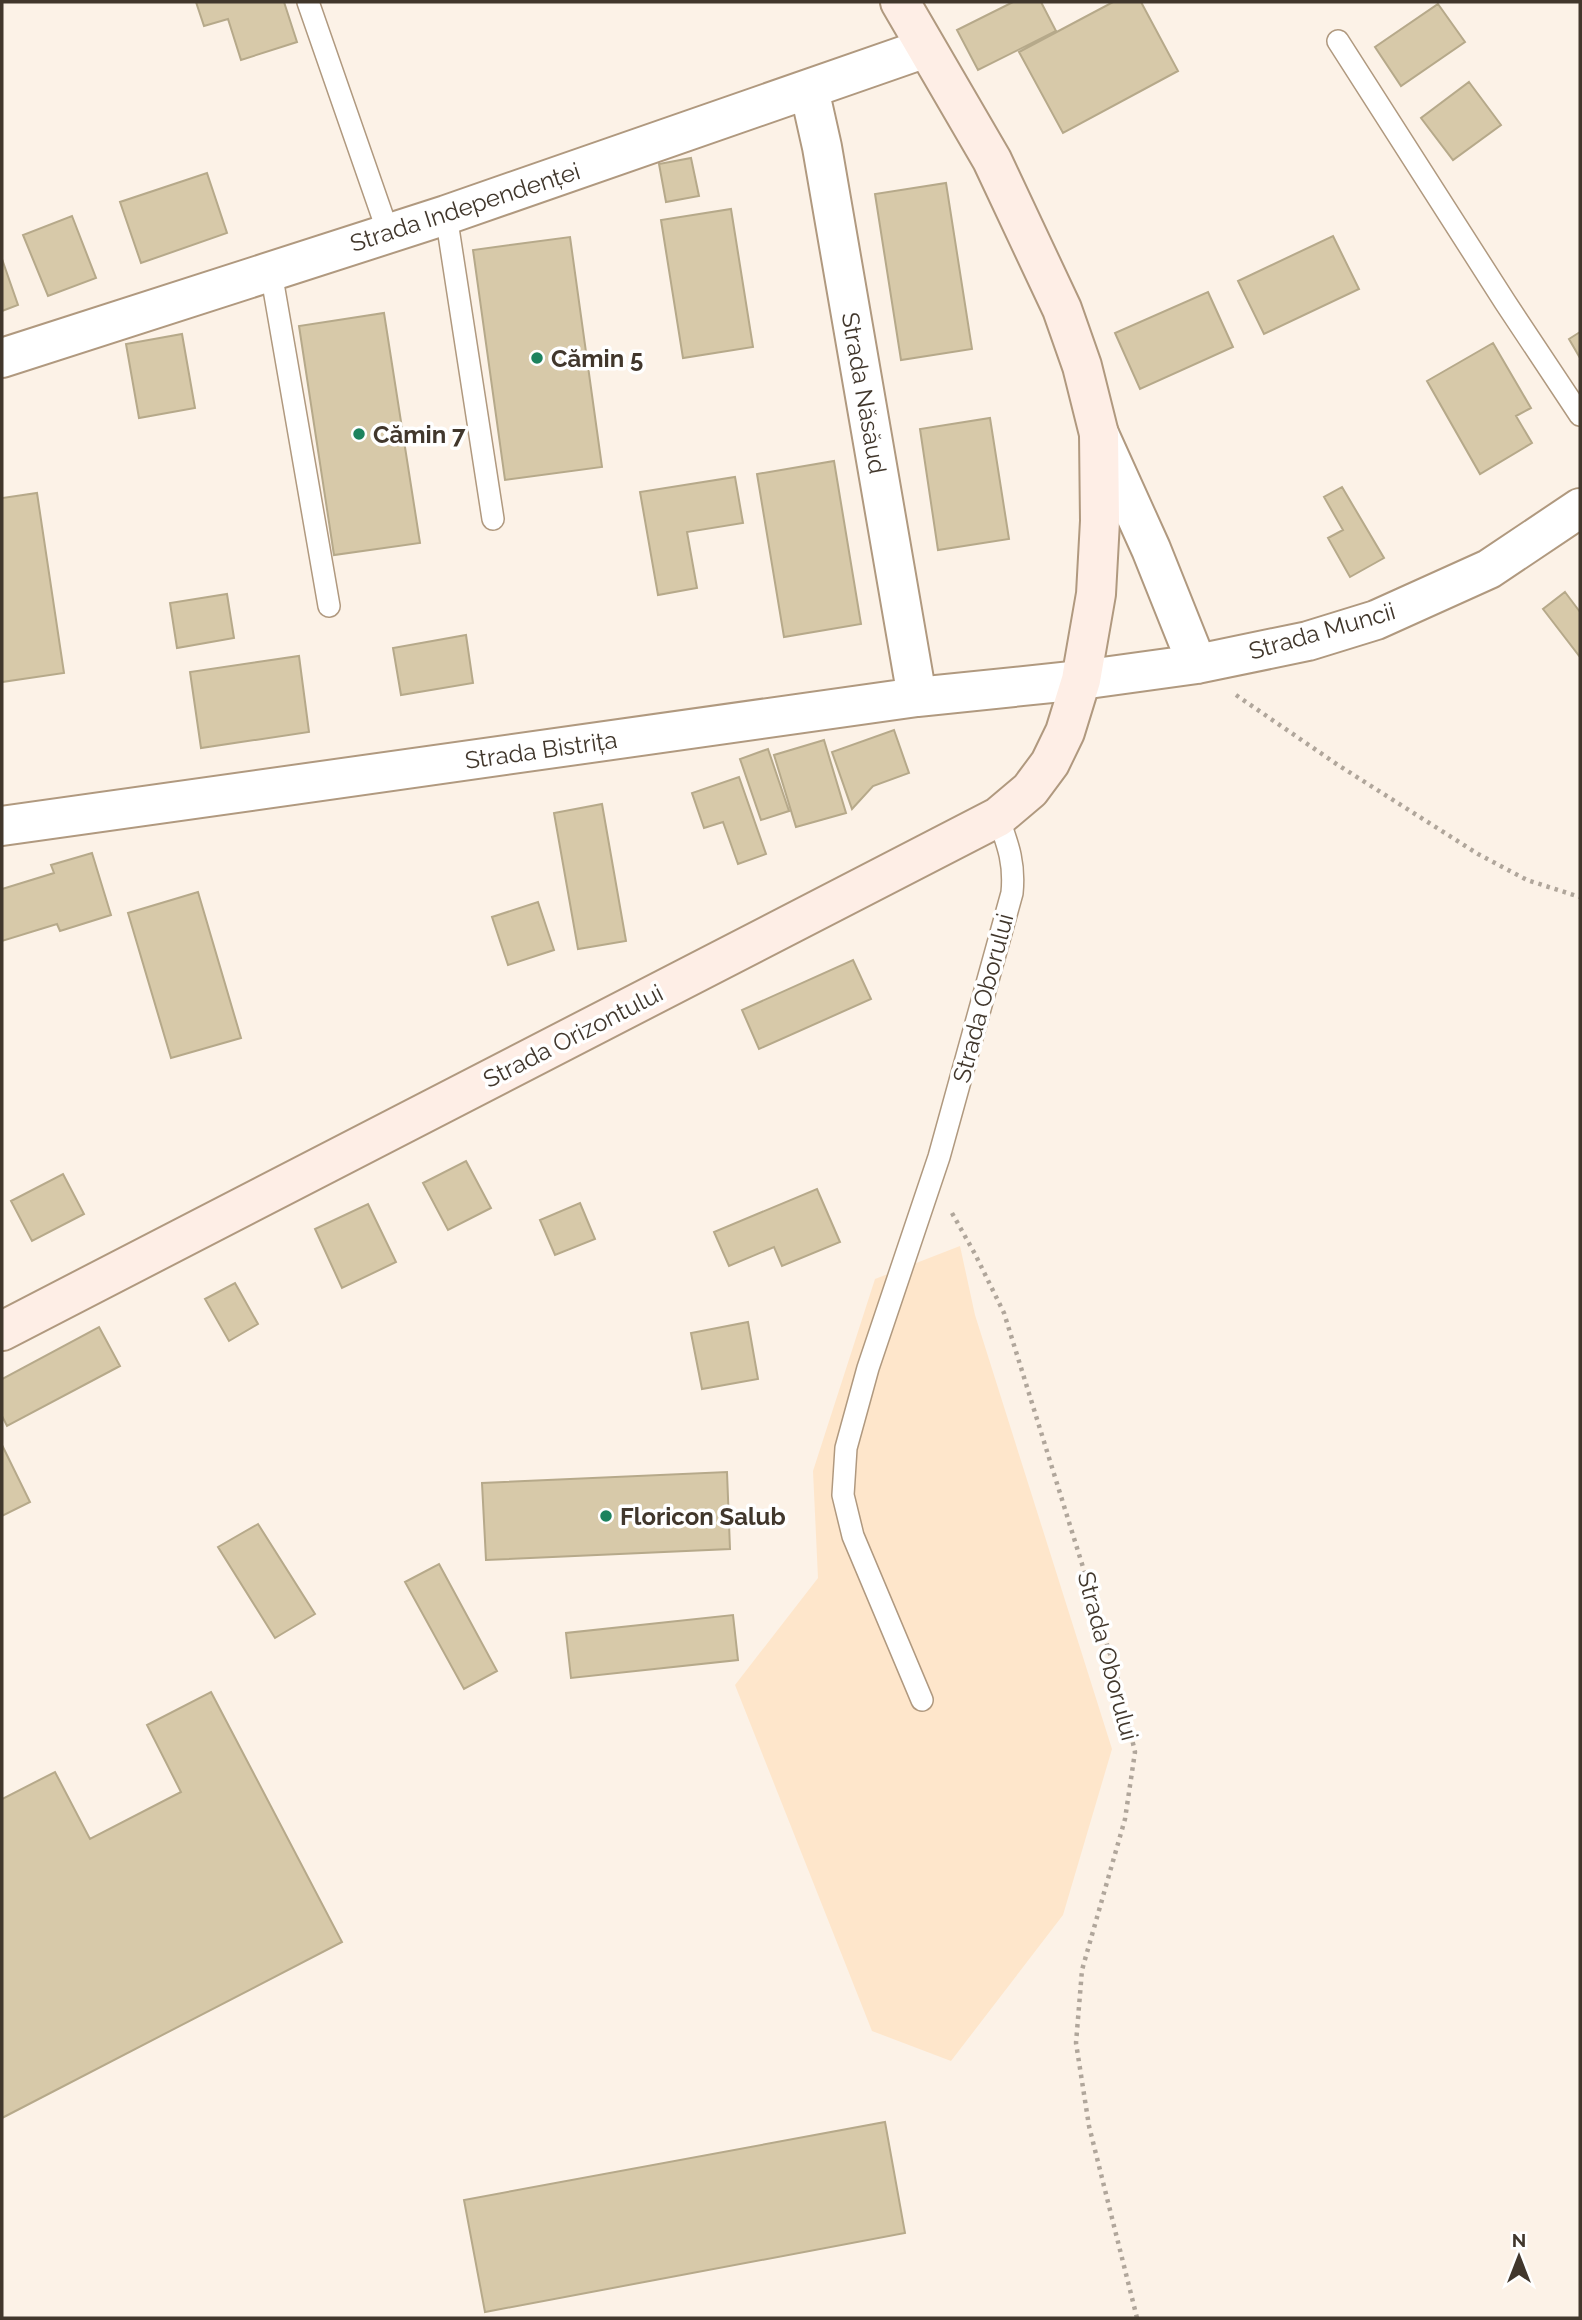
<svg xmlns="http://www.w3.org/2000/svg" width="1582" height="2320" font-family="Raleway,sans-serif">
<style>
.built{fill:#fee6cb}
.building{fill:#d7c9a9;stroke:#b6a98a;stroke-width:2}
.lines{fill:none;stroke-linecap:round;stroke-linejoin:round}
.service-casing{stroke:#b0997f;stroke-width:24}
.minor-casing{stroke:#b0997f;stroke-width:42}
.secondary-casing{stroke:#b0997f;stroke-width:42}
.path{stroke:#b0a69b;stroke-width:4.5;stroke-dasharray:3.5 5;stroke-linecap:butt}
.service{stroke:#fff;stroke-width:21}
.minor{stroke:#fff;stroke-width:38}
.secondary{stroke:#feeee6;stroke-width:38}
.poi-dot{fill:#1d835e;stroke:#fff;stroke-width:2.5}
.labels{text-anchor:middle;dominant-baseline:central;stroke-width:7;stroke-linejoin:round;paint-order:stroke}
.street-label{font-size:24px;fill:#41372c;stroke:#fff}
.poi-label{font-size:24px;font-weight:bold;fill:#41372c;stroke:#fff;text-anchor:start}
</style>
<rect width="100%" height="100%" fill="#fcf2e7"/>
<path class="built" d="M960,1246L975,1315L1112,1749L1063,1915L951,2061L872,2031L735,1685L818,1578L813,1471L875,1279Z"/>
<path class="building" d="M196,2H284L297,42L241,60L228,19L204,26Z
M1013,2H1041L1056,31L978,70L957,30Z
M1113,2H1141L1178,71L1063,133L1019,52Z
M1438,4L1465,42L1401,86L1375,47Z
M1469,82L1501,125L1453,160L1421,118Z
M691,158L699,196L666,202L659,164Z
M207,173L227,233L141,263L120,202Z
M946,183L972,349L901,360L875,194Z
M731,209L753,347L683,358L661,220Z
M72,216L96,278L48,296L23,235Z
M1333,236L1359,289L1264,334L1238,281Z
M570,237L602,467L505,480L473,250Z
M2,259L18,305L2,311Z
M1208,292L1233,347L1140,389L1115,333Z
M384,313L420,543L334,555L299,326Z
M1580,332V358L1569,339Z
M182,334L195,408L139,418L126,344Z
M1493,343L1531,408L1516,416L1532,443L1480,474L1427,381Z
M990,418L1009,539L938,550L920,429Z
M834,461L861,624L784,637L757,474Z
M735,477L743,523L687,532L697,588L658,595L640,492Z
M1342,487L1384,558L1350,577L1328,538L1343,530L1324,497Z
M37,493L64,673L2,682V498Z
M1565,592L1580,612V657L1543,609Z
M227,594L234,638L177,648L170,603Z
M466,635L473,683L401,695L393,648Z
M299,656L309,732L201,748L190,672Z
M894,730L909,773L873,786L852,809L832,752Z
M824,740L846,813L796,827L774,755Z
M768,749L789,811L761,820L740,759Z
M739,777L766,854L738,864L723,822L704,828L692,793Z
M602,804L626,941L578,949L554,813Z
M92,853L111,915L60,931L57,924L2,941V889L54,873L51,865Z
M198,892L241,1038L171,1058L128,913Z
M538,902L554,950L508,965L492,917Z
M853,960L871,999L759,1049L742,1010Z
M466,1161L491,1208L448,1230L423,1183Z
M63,1174L84,1214L32,1241L11,1201Z
M817,1189L840,1242L782,1266L774,1247L729,1266L714,1232Z
M580,1203L595,1239L555,1255L540,1220Z
M368,1204L396,1262L342,1288L315,1229Z
M235,1283L258,1324L229,1341L205,1299Z
M748,1322L758,1379L702,1389L691,1333Z
M99,1327L120,1366L7,1426L2,1416V1379Z
M2,1445L30,1502L2,1516Z
M727,1472L730,1549L486,1560L482,1483Z
M258,1524L315,1614L275,1638L218,1547Z
M439,1564L497,1671L464,1689L405,1582Z
M733,1615L738,1660L571,1678L566,1633Z
M211,1692L342,1942L2,2118V1799L55,1772L90,1839L181,1792L147,1725Z
M885,2122L905,2233L485,2312L464,2200Z"/>
<g class="lines">
<defs>
<path id="service" d="M308,2L388,232
M1338,41L1505,302L1580,415
M446,215L493,519
M271,272L329,606
M922,1700L853,1536L843,1495L846,1448L868,1368L939,1157L1012,893C1015,863 1008,845 998,817"/>
<path id="minor" d="M809,89L822,147L917,697
M2,358L446,215L926,48
M1099,434L1151,549L1197,664
M2,826L917,697L1081,680L1197,664L1308,641L1376,620L1489,569L1580,508"/>
<path id="secondary" d="M2,1331L998,817L1030,790L1050,763L1065,732L1081,680L1096,594L1100,521L1099,434L1082,366L1062,309L992,160L900,2"/>
</defs>
<use href="#service" class="service-casing"/>
<use href="#minor" class="minor-casing"/>
<use href="#secondary" class="secondary-casing"/>
<path class="path" d="M1236,695L1338,765L1478,854L1527,880L1580,897
M952,1213L975,1254L1004,1313L1119,1683L1135,1752L1125,1819L1082,1970L1076,2043L1089,2126L1137,2318"/>
<use href="#service" class="service"/>
<use href="#minor" class="minor"/>
<use href="#secondary" class="secondary"/>
</g>
<g class="poi-dot">
<circle cx="537" cy="358" r="7"/>
<circle cx="359" cy="434" r="7"/>
<circle cx="606" cy="1516" r="7"/>
</g>
<g class="labels">
<g class="street-label">
<text transform="translate(465 207) rotate(-18)">Strada Independenței</text>
<text transform="translate(864 393) rotate(80)">Strada Năsăud</text>
<text transform="translate(1322 631) rotate(-16)">Strada Muncii</text>
<text transform="translate(541 750) rotate(-8)">Strada Bistrița</text>
<text transform="translate(983 998) rotate(-75)">Strada Oborului</text>
<text transform="translate(573 1036) rotate(-27)">Strada Orizontului</text>
<text transform="translate(1108 1656) rotate(75)">Strada Oborului</text>
</g>
<g class="poi-label">
<text x="551" y="358">Cămin 5</text>
<text x="373" y="434">Cămin 7</text>
<text x="620" y="1516">Floricon Salub</text>
</g>
</g>
<rect width="1582" height="2320" fill="none" stroke="#41372c" stroke-width="7"/>
<g transform="translate(1519 2257)" stroke="#ffffff" stroke-width="5" paint-order="stroke">
<path d="M0-5L12 26L0 18L-12 26Z" fill="#41372c"/>
<text y="-10" font-size="19" font-weight="bold" text-anchor="middle" fill="#41372c">N</text>
</g>
</svg>
